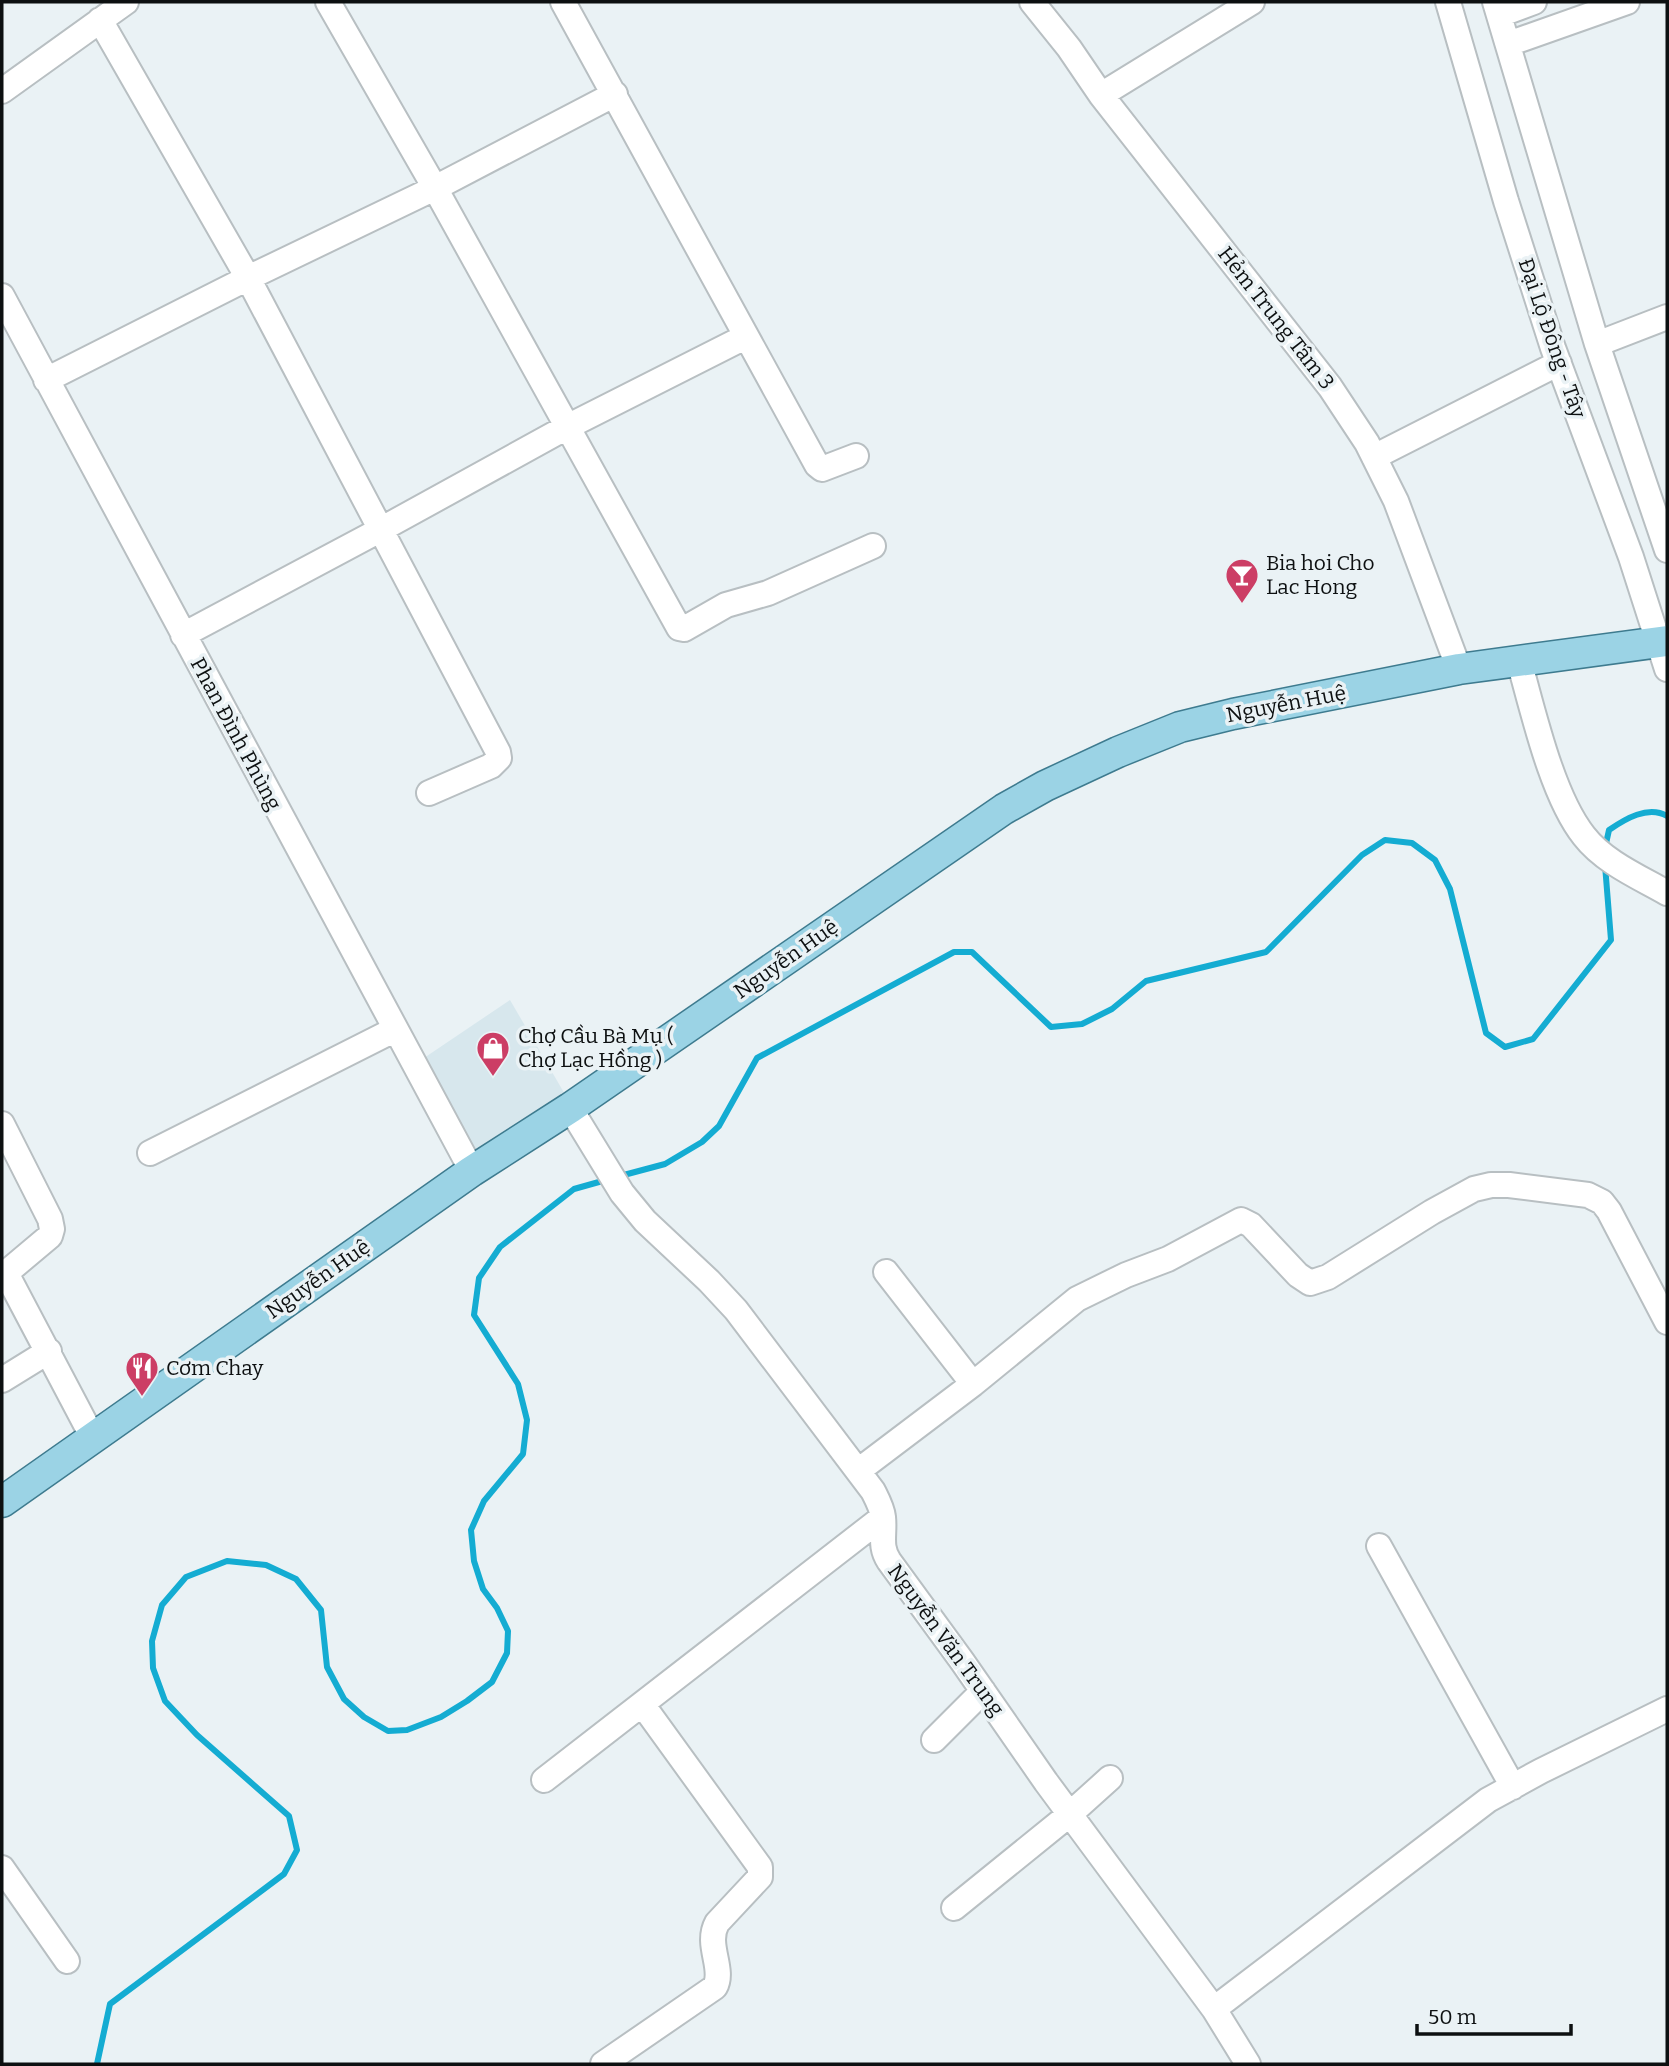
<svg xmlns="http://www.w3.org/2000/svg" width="1669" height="2066" font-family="Bitter,serif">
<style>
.built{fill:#d7e7ed}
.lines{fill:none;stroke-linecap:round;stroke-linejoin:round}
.stream{stroke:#14acd2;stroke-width:6}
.minor-casing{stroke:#b8bfc2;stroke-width:28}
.major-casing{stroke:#3e7b8f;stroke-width:33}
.minor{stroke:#fff;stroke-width:24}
.major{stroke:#9bd3e5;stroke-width:30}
.labels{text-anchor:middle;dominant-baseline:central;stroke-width:7;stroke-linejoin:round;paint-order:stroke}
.street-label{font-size:21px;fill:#0d1011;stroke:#eaf2f5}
.poi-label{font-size:21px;fill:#0d1011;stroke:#eaf2f5;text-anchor:start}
</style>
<rect width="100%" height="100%" fill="#eaf2f5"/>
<path class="built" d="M510,1000L566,1096L475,1158L421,1060Z"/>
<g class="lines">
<path class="stream" d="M1605,848L1609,830C1625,819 1648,805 1667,816
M620,1176L665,1164L702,1142L719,1126L757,1058L954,952H972L1051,1027L1082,1024L1112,1009L1146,981L1266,952L1362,855L1385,840L1412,843L1435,860L1450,889L1486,1033L1505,1047L1533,1039L1611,940L1605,865
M97,2064L110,2004L284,1874L297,1850L289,1816L197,1735L165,1701L153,1668L152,1641L162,1605L186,1577L227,1561L266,1565L296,1579L321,1610L327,1667L344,1699L364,1717L388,1731L407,1730L441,1717L467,1701L492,1682L507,1653L508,1631L497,1608L483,1589L474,1561L471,1530L484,1501L523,1454L527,1420L518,1384L474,1315L479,1278L500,1247L574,1189L606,1180"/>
<defs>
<path id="minor" d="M328,2L435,188L679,628L684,629L726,605L768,593L873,546
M563,2L817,465L822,469L856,456
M1032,2L1069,48L1101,95L1330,387L1367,443L1396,501L1459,669
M1448,2L1506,201L1553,348L1631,557L1667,669
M1495,2L1597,344L1667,550
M1499,15L1534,2
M100,20L248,278L498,752L499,758L491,766L429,793
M1508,44L1627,2
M2,91L126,2
M1101,95L1252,2
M2,296L472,1171
M1597,344L1667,317
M46,380L248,278L435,188L615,94
M1374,457L1559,363
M183,635L380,530L567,427L745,337
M1519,661C1533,711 1552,796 1584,836C1604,862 1639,877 1667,893
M570,1108L622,1193L645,1221L709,1281L736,1310L873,1491C877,1499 882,1508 883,1517C885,1534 879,1546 889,1561L962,1661L1046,1782L1214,2009L1248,2064
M2,1124L50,1219L52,1229L50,1236L6,1273L93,1438
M150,1153L394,1030
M886,1272L973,1384
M2,1380L49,1351
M858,1471L973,1384L1077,1299L1126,1275L1168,1259L1241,1220L1251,1225L1298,1275L1310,1283L1328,1277L1432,1212L1474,1189L1491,1185H1509L1588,1195L1602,1202L1609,1211L1667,1322
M1379,1546L1513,1787
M934,1740L983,1691
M544,1780L883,1517
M2,1868L67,1961
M954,1908L1070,1814L1110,1778
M1214,2009L1488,1800L1541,1771L1667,1709
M603,2064L715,1987C725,1969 705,1945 717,1923L760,1877V1867L642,1704"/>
<path id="major" d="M2,1502L472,1171L570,1108L1004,809L1045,786L1118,752L1180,727L1233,714L1459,669L1667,641"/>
</defs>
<use href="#minor" class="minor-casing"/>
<use href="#major" class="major-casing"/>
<use href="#minor" class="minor"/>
<use href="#major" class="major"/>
</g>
<defs>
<symbol id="bar-pin" viewBox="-11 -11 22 30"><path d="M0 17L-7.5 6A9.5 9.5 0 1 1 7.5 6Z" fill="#cc3e65" stroke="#eaf2f5"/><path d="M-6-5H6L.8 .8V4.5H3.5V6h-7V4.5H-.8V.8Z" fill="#fff"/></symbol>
<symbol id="shop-pin" viewBox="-11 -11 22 30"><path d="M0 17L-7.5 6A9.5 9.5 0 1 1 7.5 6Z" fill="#cc3e65" stroke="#eaf2f5"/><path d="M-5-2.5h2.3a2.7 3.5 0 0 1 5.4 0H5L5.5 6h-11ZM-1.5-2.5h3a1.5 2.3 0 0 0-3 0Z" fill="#fff"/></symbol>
<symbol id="restaurant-pin" viewBox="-11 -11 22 30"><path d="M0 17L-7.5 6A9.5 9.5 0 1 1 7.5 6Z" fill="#cc3e65" stroke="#eaf2f5"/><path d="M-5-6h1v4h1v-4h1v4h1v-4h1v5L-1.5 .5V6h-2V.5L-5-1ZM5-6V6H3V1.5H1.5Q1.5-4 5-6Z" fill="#fff"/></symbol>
</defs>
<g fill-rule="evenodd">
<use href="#bar-pin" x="1223" y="556" width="38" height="52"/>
<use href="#shop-pin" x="474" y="1029" width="38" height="52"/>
<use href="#restaurant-pin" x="123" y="1349" width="38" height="52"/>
</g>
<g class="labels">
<g class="street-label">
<text transform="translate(1276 318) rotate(52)">Hẻm Trung Tâm 3</text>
<text transform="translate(1552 338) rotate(71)">Đại Lộ Đông - Tây</text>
<text transform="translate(1286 704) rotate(-11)">Nguyễn Huệ</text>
<text transform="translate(236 734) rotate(62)">Phan Đình Phùng</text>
<text transform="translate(786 959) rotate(-35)">Nguyễn Huệ</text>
<text transform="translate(318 1279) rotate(-35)">Nguyễn Huệ</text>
<text transform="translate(946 1640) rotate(54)">Nguyễn Văn Trung</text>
</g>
<g class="poi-label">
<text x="1266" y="563">Bia hoi Cho<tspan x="1266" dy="24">Lac Hong</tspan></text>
<text x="518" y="1036">Chợ Cầu Bà Mụ (<tspan x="518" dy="24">Chợ Lạc Hồng )</tspan></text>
<text x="166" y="1368">Cơm Chay</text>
</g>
</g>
<rect width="1669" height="2066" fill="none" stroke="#0d1011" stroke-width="7"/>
<path d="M1417 2024v10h154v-10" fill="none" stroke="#0d1011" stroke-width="3.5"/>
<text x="1428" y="2024" font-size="21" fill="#0d1011" stroke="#eaf2f5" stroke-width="5" paint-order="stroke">50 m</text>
</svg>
